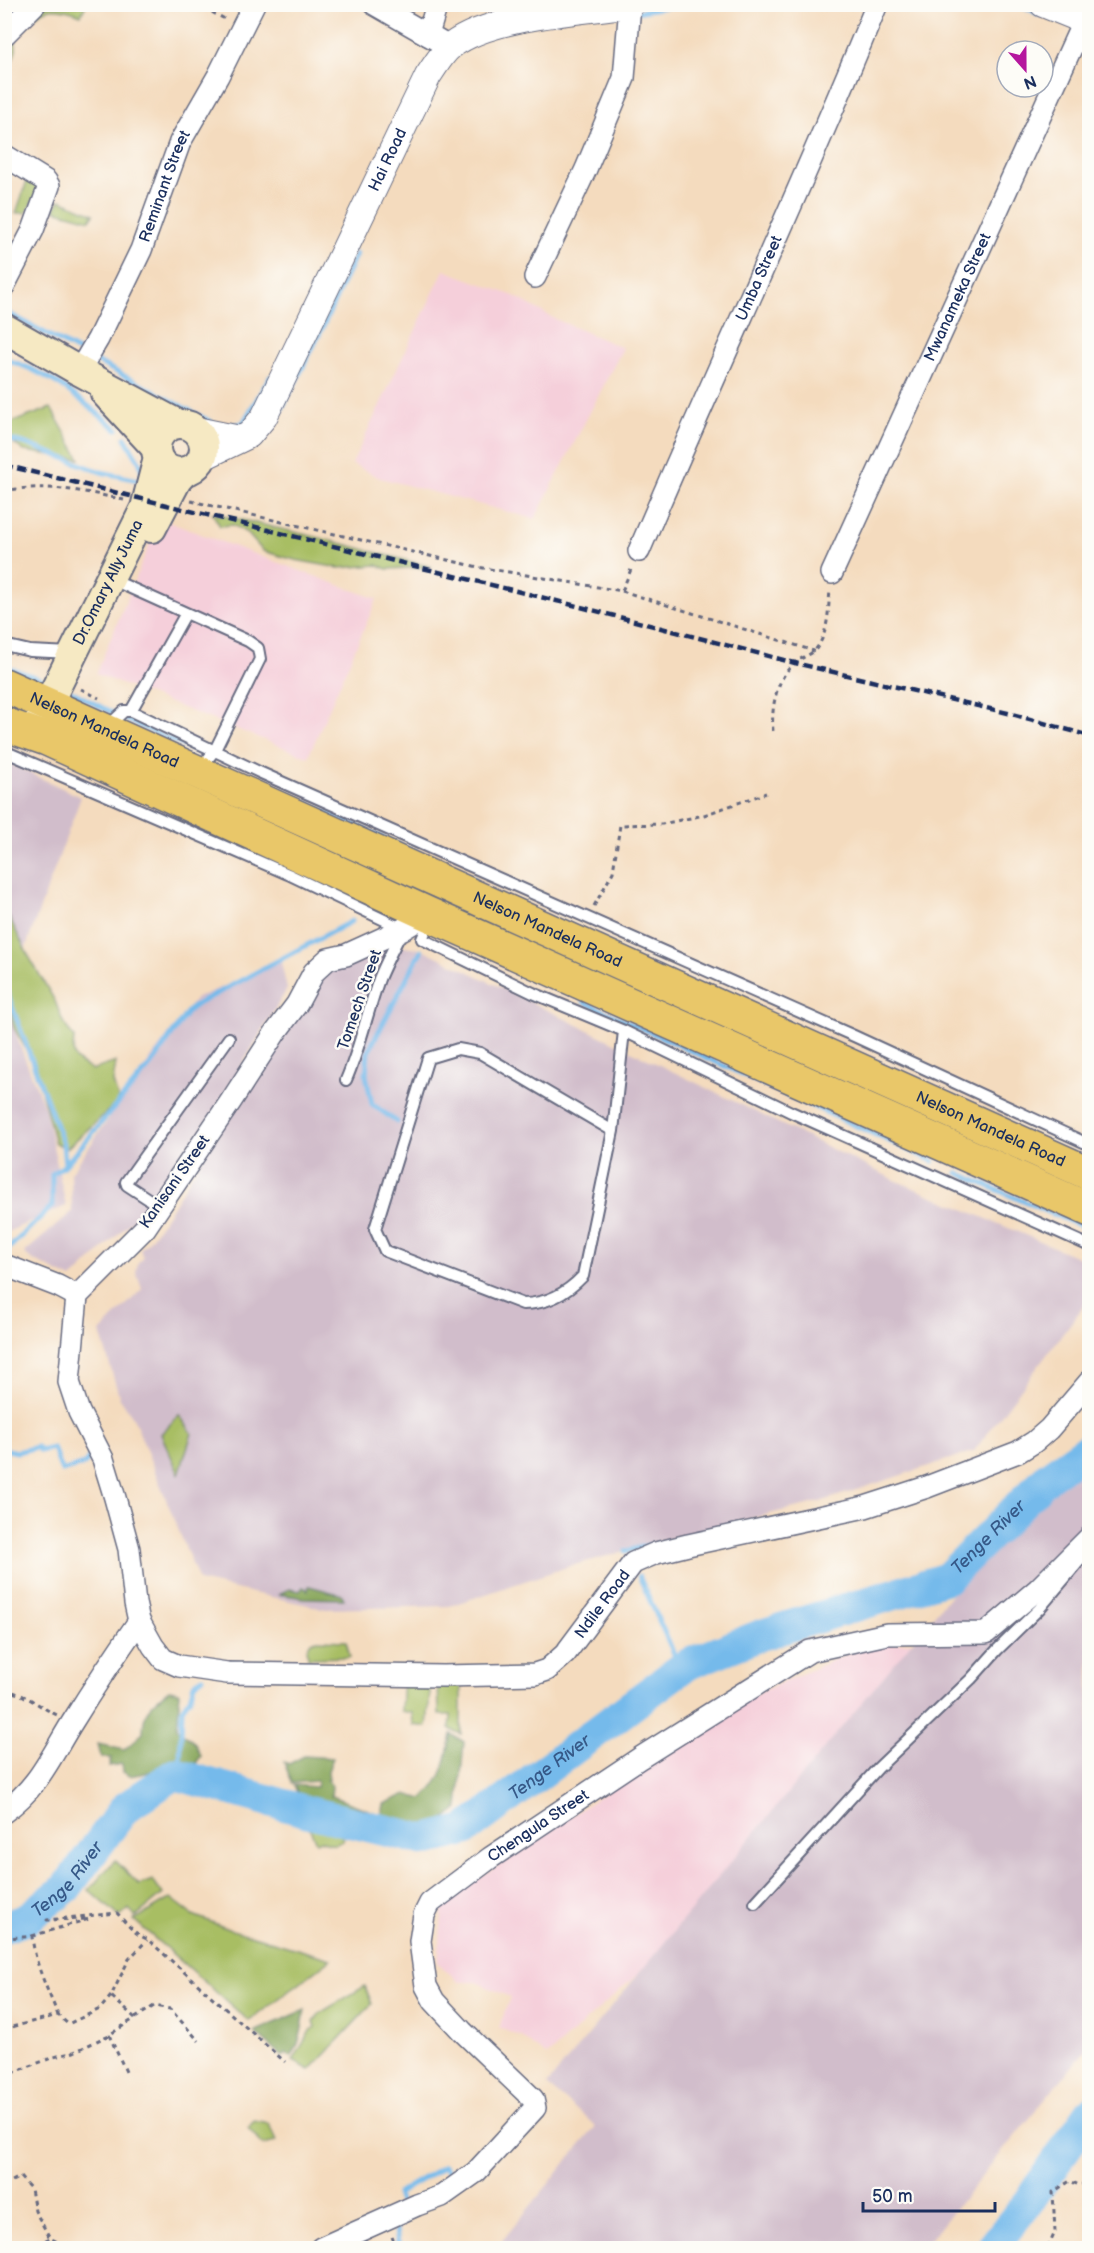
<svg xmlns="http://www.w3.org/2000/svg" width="1094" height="2253" font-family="'Balsamiq Sans',sans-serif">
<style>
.built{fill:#f5cfda}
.industrial{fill:#d1bdcb}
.green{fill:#a8be63;stroke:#627660;stroke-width:1.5}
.forest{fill:#86a559;stroke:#506a5c;stroke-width:1.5}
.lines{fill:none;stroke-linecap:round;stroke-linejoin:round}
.stream{stroke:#74baeb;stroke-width:5}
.river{stroke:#74baeb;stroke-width:32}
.service-casing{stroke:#676b80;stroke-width:14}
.minor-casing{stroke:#676b80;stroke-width:24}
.tertiary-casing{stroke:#676b80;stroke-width:28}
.secondary-casing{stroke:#676b80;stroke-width:32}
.primary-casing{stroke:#676b80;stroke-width:36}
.path{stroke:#676b80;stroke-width:3;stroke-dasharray:4.5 4.5;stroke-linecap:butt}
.service{stroke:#fff;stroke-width:10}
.minor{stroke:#fff;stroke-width:21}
.tertiary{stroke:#fff;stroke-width:26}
.secondary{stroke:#f6e9c3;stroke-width:28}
.primary{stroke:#e9c769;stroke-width:33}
.rail{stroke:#1b2f5e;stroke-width:4.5;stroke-dasharray:9 4.5;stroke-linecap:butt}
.labels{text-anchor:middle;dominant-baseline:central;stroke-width:5;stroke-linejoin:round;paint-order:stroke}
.street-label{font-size:16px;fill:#1b2f5e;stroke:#fdfcf7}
.water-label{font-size:18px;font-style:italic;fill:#365988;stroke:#fdfcf7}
</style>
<rect width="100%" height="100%" fill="#fdfcf7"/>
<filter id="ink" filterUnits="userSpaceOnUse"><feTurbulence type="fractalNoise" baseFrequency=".0167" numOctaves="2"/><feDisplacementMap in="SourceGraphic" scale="12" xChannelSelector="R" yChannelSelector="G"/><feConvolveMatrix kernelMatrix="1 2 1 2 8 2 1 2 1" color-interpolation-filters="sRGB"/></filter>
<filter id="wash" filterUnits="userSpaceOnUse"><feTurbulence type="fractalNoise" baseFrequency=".008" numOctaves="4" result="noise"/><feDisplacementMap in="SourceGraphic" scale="24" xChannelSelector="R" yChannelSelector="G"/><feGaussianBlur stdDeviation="1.35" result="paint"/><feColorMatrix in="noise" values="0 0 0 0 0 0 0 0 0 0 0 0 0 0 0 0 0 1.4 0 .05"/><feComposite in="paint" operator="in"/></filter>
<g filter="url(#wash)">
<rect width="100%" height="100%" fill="#f4dbbe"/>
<path class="built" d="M444,270L514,296L555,319L623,348L535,519L380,478L352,464Z
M160,519L377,599L308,757L96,674Z
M987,1638L639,1973L547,2056L522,2037L499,2028L510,1997L476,1982H459L438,1963L443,1903L742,1700L868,1645Z"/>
<path class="industrial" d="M4,761L81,797L13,982L4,967Z
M381,946H401L422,949L897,1181L1089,1262V1299L974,1451L820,1502L694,1532L567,1567L450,1606L326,1609L199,1581L133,1417L120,1399L100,1332L142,1289L136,1272L138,1262L143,1258L140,1249L148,1242L162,1223L323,967Z
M281,962L287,989L213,1113L143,1210L72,1279L33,1260L24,1253L72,1212L71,1173L151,1058L196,998Z
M5,999L20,1046L45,1109L66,1206L5,1233Z
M1089,1427V2046L923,2248H499L497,2247L596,2126L547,2085Z"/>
<path class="green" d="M5,5H86L81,15C45,1 41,11 15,35L16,50L5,82Z
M29,175L35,178L38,191L26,213H16Z
M60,200L94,214L90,220L54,210Z
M51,408L80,459L24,451L6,437L7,424Z
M212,513L320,538L432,567L387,569L377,565L339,568L295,560L263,551L247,533L233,525L220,526Z
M4,907L28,955L55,1001L63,1022L74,1038C72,1060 72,1059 92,1070L116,1062L113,1082L119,1101L67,1148L55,1143L34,1063L14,1028L5,985Z
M179,1415L192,1433L179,1474L161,1434Z
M317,1640L346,1641L350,1657L308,1658L307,1648L311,1642Z
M403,1678L431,1681L427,1727L413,1725L412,1713L401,1711Z
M438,1680L461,1683V1734L450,1729L451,1715H439Z
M308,1825L343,1831L342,1841L335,1845L320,1840L316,1842Z
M115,1860L139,1885L153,1880L163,1894L135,1917L129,1909L120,1917L89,1890Z
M171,1898L193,1915L229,1929L331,1959L249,2021L134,1920Z
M365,1986L372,2004L310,2070L293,2061L310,2031L316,2027L314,2021L320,2013Z
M254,2121L269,2124L276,2142L263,2145L248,2128Z"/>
<path class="forest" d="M309,1586L342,1595L344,1599L305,1598L279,1594L289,1589L300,1591L303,1587L308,1590Z
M169,1690L180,1692L177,1729L195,1743L201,1756L192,1769L176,1762L165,1769L130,1776L123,1772L122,1764L109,1766L111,1758H101L98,1744L124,1750L143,1733C143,1709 151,1704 169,1690Z
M451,1734L464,1742L458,1808L428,1832L421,1834L381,1820L384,1804L406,1794L422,1799C444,1780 446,1761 451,1734Z
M304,1756L333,1758L328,1771L329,1780H327L332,1786L331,1796L376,1813L368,1811L362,1815L328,1807L327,1811L303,1805L294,1785L316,1787L317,1781L292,1783L284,1762L289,1764Z
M305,2010C302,2027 301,2043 291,2057L286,2053L283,2057L254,2032Z"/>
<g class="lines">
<path class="stream" d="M1019,4L1039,14
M636,12L681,4
M1089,37L1090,38
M4,311L78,351
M4,359C52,373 79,399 117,429
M96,361L211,422
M278,416L319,335L356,254
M231,426L243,423L270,377
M125,438L140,463L142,473
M4,439L24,443L101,472L143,481
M4,666L48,682
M65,688L118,716L204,755
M276,789L474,879
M206,830L273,861
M322,883L388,914
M4,985L63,1144L65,1165
M584,1002L933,1161
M397,1122L372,1104L366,1075L368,1052L421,951
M958,1173L1090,1230
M4,1253L52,1206V1174L65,1165L154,1061L188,1011L199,1003L352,921
M4,1449L17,1452L37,1447L40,1451L53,1448L62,1471L85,1464L92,1453L93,1454
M626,1551L648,1546
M639,1576L674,1654L686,1665
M175,1774L180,1761L182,1709L190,1698L194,1684L203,1677
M401,2206L397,2194L444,2166L455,2181
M399,2223L395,2225L399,2248"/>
<g class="river">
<path id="s1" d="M4,1927L25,1920L66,1888L125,1808L175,1774L309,1812L425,1840L465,1830L686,1665L761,1635L947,1578L1048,1477L1090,1447"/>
<path d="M992,2248L1031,2198L1090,2113"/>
</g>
</g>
</g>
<g filter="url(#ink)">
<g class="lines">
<defs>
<path id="service" d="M124,585L248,641L258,648L260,659L215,750L199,770
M4,645L30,651L71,653
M131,711L186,613
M107,727L124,711H131L259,772L854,1036L1090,1145
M4,751L288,874L403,929C395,945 386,962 379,979C367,1013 360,1048 346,1080
M431,918L422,939L533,993L624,1031L791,1112L1090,1246
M613,1131L480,1053L458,1049L428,1058L375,1229L385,1251L523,1304C547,1304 567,1293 583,1276L613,1131L624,1031
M159,1206L127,1185L126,1182L229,1038
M755,1903L878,1768L971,1679L997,1650L1039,1609L1081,1559"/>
<g id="minor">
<path d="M374,4L449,47"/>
<path d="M4,35L35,4"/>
<path d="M428,35L437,4"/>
<path d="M4,155L46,181L49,186L33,230L4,286"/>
<path d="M535,277L586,169L624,78L630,5"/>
<path id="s2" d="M79,371L98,339L141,250L180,142L218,76L254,4"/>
<path id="s3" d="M639,551C717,368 802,188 877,4"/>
<path id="s4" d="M832,573L1084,20"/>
<path id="s5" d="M428,914L403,929L346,955L328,959L314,972L297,1004L275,1033L231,1101L145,1228L77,1296L69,1382L79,1412L103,1459L115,1498L129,1549L135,1603L139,1621L153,1646L163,1659L179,1666L227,1673L443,1676L535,1674L547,1670L565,1654L633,1563L656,1553L688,1545L865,1507L927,1487L1018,1452L1034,1442L1049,1429L1090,1381"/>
<path d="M4,1265L58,1286L77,1296"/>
<path d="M4,1812C39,1787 51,1756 73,1721C94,1687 116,1654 139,1621"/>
<path id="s6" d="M321,2248L417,2205L442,2196L476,2172L535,2108L533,2099L462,2031L434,2001L426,1986L420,1941L424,1915L430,1903L490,1858L640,1758L810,1651L887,1634L986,1633L1038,1589L1090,1537"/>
</g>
<g id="tertiary">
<path d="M1043,4L1090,23"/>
<path d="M196,430L240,439"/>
<path id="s7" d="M201,458L249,435L264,417L428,76C435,66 442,53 451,46C491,15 580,12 631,4"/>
</g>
<g id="secondary">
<path d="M4,328L79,371L178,424"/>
<path d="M105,393L156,448"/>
<circle cx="180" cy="448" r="24"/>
<path d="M152,528L177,480L185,471"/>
<path id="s8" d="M38,724L145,508L158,458"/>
</g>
<g id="primary">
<path id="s9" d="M4,685L1090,1174"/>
<path d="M4,724L47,739L428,914L1090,1210"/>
</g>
</defs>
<use href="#service" class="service-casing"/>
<use href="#minor" class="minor-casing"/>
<use href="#tertiary" class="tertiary-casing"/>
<use href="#secondary" class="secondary-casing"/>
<use href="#primary" class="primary-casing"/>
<path class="path" d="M196,4L225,19
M4,491C45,483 84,491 124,500
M191,501L478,567L622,591L632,567
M622,591L814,651
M81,689L99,698
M773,731C771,708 776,677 796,662C802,657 811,655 816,649C829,632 828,610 830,590
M594,906L613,872L620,825L662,824L704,815L766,793
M4,1691C25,1692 39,1707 57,1715
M32,1936L89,1919L47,1920L117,1913C126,1923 134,1934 147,1939L285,2062
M4,1939C14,1936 22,1938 32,1936C35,1965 47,1988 58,2015
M135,2018L111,1996L129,1959L147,1940
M4,2029L58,2015L68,2024L100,2009L111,1996
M109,2035L127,2074
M4,2076L54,2057L74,2052L109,2035L154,2006L170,2009L199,2041
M4,2185L20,2177L31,2189L35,2211L50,2238L69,2248
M392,2237L397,2248
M29,2248L50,2238
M1048,2248L1055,2232L1053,2192L1070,2181L1079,2185L1090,2182"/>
<use href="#service" class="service"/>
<use href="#minor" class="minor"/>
<use href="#tertiary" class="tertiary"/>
<use href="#secondary" class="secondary"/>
<use href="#primary" class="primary"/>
<path class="rail" d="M4,465L577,606L795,663L1012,714L1090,736"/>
</g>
</g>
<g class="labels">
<g class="street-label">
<text stroke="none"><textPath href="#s7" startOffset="362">Hai Road</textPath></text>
<text stroke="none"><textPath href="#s2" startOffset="204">Reminant Street</textPath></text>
<text stroke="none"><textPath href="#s3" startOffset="298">Umba Street</textPath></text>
<text stroke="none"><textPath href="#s4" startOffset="303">Mwanameka Street</textPath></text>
<text stroke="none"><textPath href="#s8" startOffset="158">Dr.Omary Ally Juma</textPath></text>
<text stroke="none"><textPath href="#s9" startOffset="110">Nelson Mandela Road</textPath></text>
<text stroke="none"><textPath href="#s9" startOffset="596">Nelson Mandela Road</textPath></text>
<text transform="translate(360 1000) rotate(-71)">Tomech Street</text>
<text stroke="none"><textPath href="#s9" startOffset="1082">Nelson Mandela Road</textPath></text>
<text transform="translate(175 1182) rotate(-55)">Kanisani Street</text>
<text stroke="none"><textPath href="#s5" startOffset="1388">Ndile Road</textPath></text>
<text stroke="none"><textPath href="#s6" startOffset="644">Chengula Street</textPath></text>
</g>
<g class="water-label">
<text stroke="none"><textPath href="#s1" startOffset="1143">Tenge River</textPath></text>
<text stroke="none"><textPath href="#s1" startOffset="639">Tenge River</textPath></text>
<text stroke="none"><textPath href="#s1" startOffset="81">Tenge River</textPath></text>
</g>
</g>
<rect width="1094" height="2253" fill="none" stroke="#fdfcf7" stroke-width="24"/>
<g transform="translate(1025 69) rotate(159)"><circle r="28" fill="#fdfcf7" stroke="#a3aaba" stroke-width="1.5"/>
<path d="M0-4.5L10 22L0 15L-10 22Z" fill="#b5179e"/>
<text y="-9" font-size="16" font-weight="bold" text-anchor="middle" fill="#1b2f5e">N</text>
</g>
<path d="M863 2202v9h132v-9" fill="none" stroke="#1b2f5e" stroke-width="3"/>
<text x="872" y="2202" font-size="18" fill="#1b2f5e" stroke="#fdfcf7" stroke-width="4.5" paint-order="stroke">50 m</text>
</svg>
